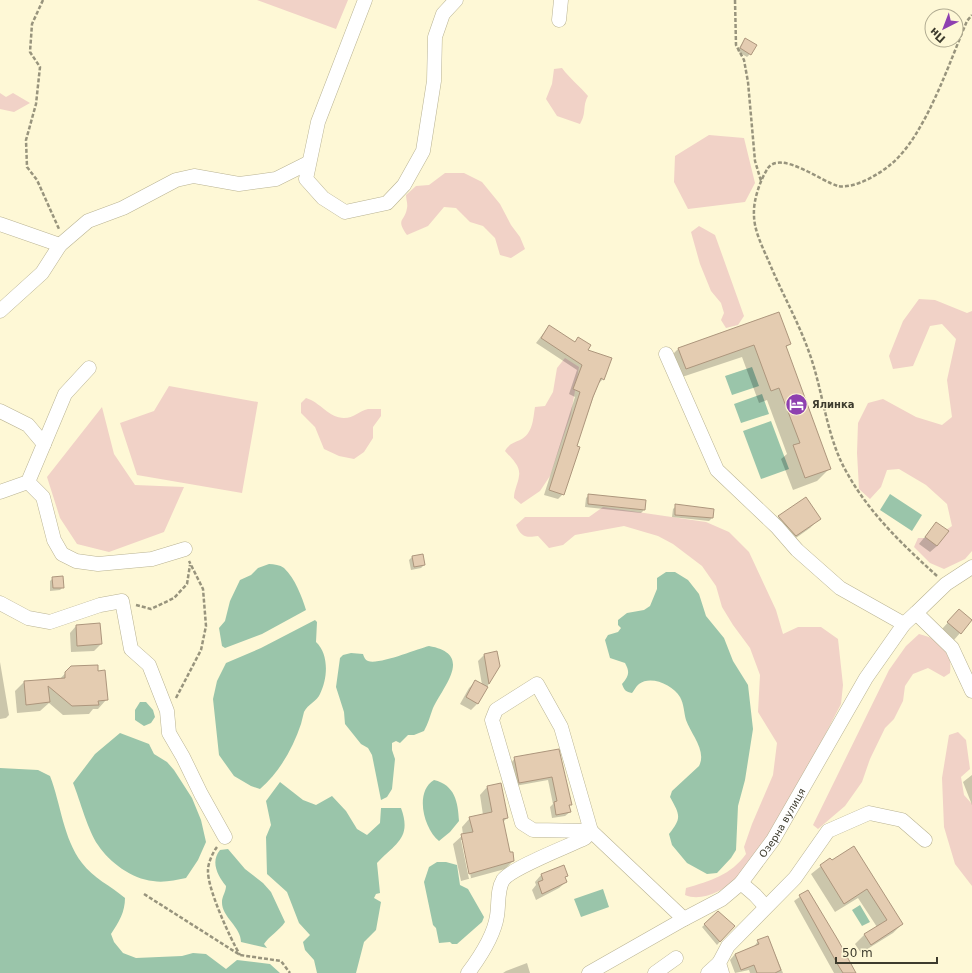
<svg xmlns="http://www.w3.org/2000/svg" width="972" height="973" font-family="'DejaVu Sans',sans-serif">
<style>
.green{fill:#f1d2c7}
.water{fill:#9ac5aa}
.shadow{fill:#0003;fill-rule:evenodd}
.building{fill:#e4ccb1;stroke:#ad967d}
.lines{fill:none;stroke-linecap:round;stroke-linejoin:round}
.minor-casing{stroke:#b9b393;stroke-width:15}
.path{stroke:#98947d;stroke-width:2.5;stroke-dasharray:4 2;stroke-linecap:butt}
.minor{stroke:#fff;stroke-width:14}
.labels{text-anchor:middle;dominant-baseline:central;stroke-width:3;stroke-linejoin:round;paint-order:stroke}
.poi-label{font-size:10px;font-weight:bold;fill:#3d3b2d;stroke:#fef8d6;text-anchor:start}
.street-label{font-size:10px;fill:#3d3b2d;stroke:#fef8d6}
</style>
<rect width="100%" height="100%" fill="#fef8d6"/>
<path class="green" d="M257,0H348L336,29Z
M562,68C570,79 580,86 588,96C582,107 587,112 580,124L557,116L546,99L552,84L554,69Z
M0,93L6,97L13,93L30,103L14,112L0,109Z
M709,135L744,138L755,183L745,202L688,209L674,182L675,156Z
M445,173H464L482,182L500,204L511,225L520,237L525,249L511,258L500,255L495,238L483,226L470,222L456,208L444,207L428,226L407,235C395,218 405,222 407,208C408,204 406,199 406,195L416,186L429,185Z
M699,226L715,235L744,316L738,325L726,328L721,320L724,313L721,303L711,291L700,264L691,232Z
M919,299L935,300L967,313L972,311V551L965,559L944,569L930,563L914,547L918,538H934L952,526L947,504L926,485L899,469L887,470L881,487L870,499L859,489L857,453L858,423L868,403L883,399L916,417L942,425L952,417L947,380L956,339L942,324L930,326L913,366L893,369L889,356L903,321Z
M565,358L579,367L571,414L550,476L540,491L521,504L514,498C514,490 518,484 519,476C521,466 511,458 505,451C509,444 513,443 520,440C533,434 533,419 535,407L545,406L553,392L557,368Z
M169,386L258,402L242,493L137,475L120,423L154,411Z
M306,398C320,402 329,418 344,418C354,418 359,411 368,409C372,409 377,409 381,409V416L373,427V438L364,452L354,459L339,456L324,449L315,427L301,413V403Z
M102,407L114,454L135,485L184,487L164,532L109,552L77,544L60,518L47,477Z
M603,507L706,522L729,532L749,552L776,610L783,634L798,627H821L838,639L843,685L841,704C818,748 797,792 770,833C760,850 750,867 735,880C723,891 701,902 685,895L686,888C710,881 731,875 746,854L744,847L752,824L773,775L777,743L758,712L760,675L750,648L733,625L722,607L716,586L702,566L673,544L658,536L624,526L575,535L563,545L549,548L538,536C526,538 521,537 516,525L525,517H589Z
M919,634C940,639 953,650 950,673L944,677L928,668L913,674L905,686L903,701L894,719L885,728L870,759L862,782L845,806L818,829L813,825L889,670L906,646Z
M958,732L966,740L970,769L961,777L964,795L972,804V886L955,864L944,827L942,778L949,735Z"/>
<path class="water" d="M752,367L759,386L732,395L725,376Z
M762,394L769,414L741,423L734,404Z
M771,421L789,469L761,479L743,431Z
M890,494L922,515L912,531L880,510Z
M269,564C274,564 280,565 284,568C295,578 302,597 306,610L262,634L225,648L222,646L219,628L225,621L230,601L240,580L251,575L258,568Z
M666,572H675L688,580L699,594L706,616L724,638L733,661L748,685L753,729L745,780L738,806L736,850L731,858L717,873L707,874L687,863L672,845L669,834C682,818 680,815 670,797L672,791L699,766C707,751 691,734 686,720C684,713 684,704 680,697C673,685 651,675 639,684C636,686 634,691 632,693C626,692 624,690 622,684C629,676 630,672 625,663L610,658L605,640L608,635L618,632L621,628L618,625V620L627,613L644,610L650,606L657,589V578Z
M315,620L317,622L316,642C329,654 328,678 320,694C317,701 308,704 304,712C303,716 302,720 301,724C293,748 279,773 260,789L251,786L234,776L219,755L213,699L217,681L226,663L261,648Z
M429,646C474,654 444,685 433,708C430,716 428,724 424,731L414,735H408L400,743L396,741L392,743V750L395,759L392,789L387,797L381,800L372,755L368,748L361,744L345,724L344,712L336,687L340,658L343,655L351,653L363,654C364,657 365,660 368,661C379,665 417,649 429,646Z
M140,702H146L153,710L155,717L151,723L144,726L135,720V710Z
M120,733L149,744L154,754L167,762L174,770L192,798L201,820L206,842L198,860L186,878C175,880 164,883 153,881C132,879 109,862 98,845C88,831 80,800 73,783L95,754Z
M0,768L38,770L50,776C61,804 63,838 82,863C93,878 111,886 125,898C125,912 119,922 111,934L114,942L123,953L136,958L182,956L193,953L206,954L226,969L237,960L270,964L280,973H0Z
M434,780C455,785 458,802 459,821L450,832L439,841C424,829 414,792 434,780Z
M280,782L303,800L316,805L332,796L346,811L357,829L367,835L380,823L381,808H401C412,838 396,843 377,863L380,893L376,894L374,898L381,902L376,930L364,942L356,973H317L314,960L305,950L303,942L310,935L299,923L287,892L267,874L266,837L271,825L266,801Z
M228,849L245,869L263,883L271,892L285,922C279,931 269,936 264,944L267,948L241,942C241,926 221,917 222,901C222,897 226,891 226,886C218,876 210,862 220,850Z
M437,862H446L457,865L460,885L468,889L484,917L482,922L457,944H452L450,942L439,943L436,928L433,925L424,882L429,867Z
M603,889L609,907L581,917L574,899Z
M860,905L870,922L862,926L852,910Z"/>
<path class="shadow" d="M745,39L750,54L747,57L737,51Z
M778,313L790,344L785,348L830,468L817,481L793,490L781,459L787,454L767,400L759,403L742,357L673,380L666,361L679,348Z
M549,326L586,350L603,379L598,384L576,446L563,494L558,499L544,495L575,397L569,394L577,370L536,343Z
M589,495L644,510L641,513L585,507L586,498Z
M806,498L820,518L810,528L786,545L769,527L779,517Z
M676,506L712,518L709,521L672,517L673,509Z
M936,523L937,546L930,552L919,544Z
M412,557L424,565L421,568L411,570L409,560Z
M53,578L63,587L60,590L50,591V581Z
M953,617L960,633L954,640L942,629Z
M76,626L101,644L94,651L71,652L70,633Z
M496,653L499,666L478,703L471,710L460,704L469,688L476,681L482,685L478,661L484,655Z
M0,662L9,715L6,718L0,719Z
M71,667L98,672L106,700L98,709H93L89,714L63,715L49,703L40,711L17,713L15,691L24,682L59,680Z
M558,750L571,804L569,807L570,812L565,816L552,818L550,807L553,804L548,780L515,786L511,763L515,758Z
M972,775V805L963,782Z
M488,786L507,818L503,822L509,853L513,861L505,869L461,881L453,844L463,835L462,827L470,818L483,815L480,795ZM461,840H463L471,878L469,879Z
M853,848L902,924L893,933L861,953L855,944L864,935L877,927L858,898L835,912L811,874L830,859L831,861Z
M563,866L567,875L564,878L566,882L559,888L536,900L532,890L536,885L535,882L541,875Z
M808,891L855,973H834L794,901Z
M718,912L734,926L717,945L702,927Z
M768,937L783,973H750L749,970L735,973L730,960L735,954L753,948L758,941Z
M527,963L530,973H503L506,971Z"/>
<path class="building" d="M745,38L757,45L751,55L740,48Z
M779,312L791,344L786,346L831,469L805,478L793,445L800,443L779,388L771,391L754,345L686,369L678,348Z
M549,325L575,342L578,337L591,345L588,350L612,358L604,380L601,378L593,397L577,446L580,447L564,495L549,490L580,392L573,389L582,365L541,338Z
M588,494L646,500L645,510L588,504Z
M806,497L821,519L796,536L778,516Z
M675,504L714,509L713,518L675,515Z
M936,522L949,531L937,546L925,537Z
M423,554L425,565L414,567L412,556Z
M63,576L64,588H53L52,577Z
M959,609L972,620L961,634L947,622Z
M100,623L102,644L77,646L76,625Z
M497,651L500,666L489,684L484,654Z
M98,665V671L105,670L108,700L98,701L99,705L72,706L48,686L50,702L26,705L24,681L65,678V672L71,666Z
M475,680L488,687L478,704L466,697Z
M559,749L572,805H569L571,812L556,815L554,802L557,801L552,777L519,783L514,757Z
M501,783L508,818L503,819L510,852H513L514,861L469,874L461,834L473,832L469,817L492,812L487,786Z
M854,846L903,924L871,945L864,934L887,920L867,889L844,904L820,865L830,858L832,860Z
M564,865L568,876L565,877L567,882L542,894L538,882L543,880L541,874Z
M808,890L838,940L856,973H843L838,965L799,895Z
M718,911L735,926L720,942L704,924Z
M768,936L781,970L775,973H757L754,965L741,970L735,954L759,944L757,940Z"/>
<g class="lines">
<defs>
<g id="minor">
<path d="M365,0L318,122L306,179L323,198L345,212L387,203L404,185L423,151L434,81L435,37L443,14L456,0"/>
<path d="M559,20L561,0"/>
<path d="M0,224L60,245"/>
<path d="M0,311L42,273L60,245L88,221L123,208L176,180L194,176L239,184L276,179L308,163"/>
<path d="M666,354L717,470L777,527L797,550L840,588L904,624"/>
<path d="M0,411L28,425L44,444L65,394L89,368"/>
<path d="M28,482L43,497L54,540L62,554L76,561L98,564L152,559L185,549"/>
<path d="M0,492L28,482L44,444"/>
<path d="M972,567L946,584L916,613L952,648L972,691"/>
<path d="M0,603L28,618L50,622L100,605L122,601L131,649L149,665L167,711L169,733L183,757L201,794L225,837"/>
<path d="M537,684L561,727L591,831L533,830L522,823L492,720L496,710Z"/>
<path d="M741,883L755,895L765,906"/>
<path d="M468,973C480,957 494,936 497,916C499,904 497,890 503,880C511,868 569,846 585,838L591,831L684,919"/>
<path id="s1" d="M589,973L684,919L722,899L741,883L773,840L866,678L904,624L916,613"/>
<path d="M655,973L676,958"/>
<path d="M708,973L719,963"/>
<path d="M722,973L719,963L728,946L795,878L828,831L869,813L902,820L925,840"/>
</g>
</defs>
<use href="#minor" class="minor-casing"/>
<path class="path" d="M43,0L32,24L30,52L40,67L36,104L26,140L27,167L37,180L59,229
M735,0L736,45L744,60L748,82L755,161L761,181
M937,576C903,545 870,514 847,473C828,440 824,400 813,364C802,328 783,296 769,262C763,248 754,231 754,215C753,201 760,180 768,168C781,150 822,182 838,186C854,189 878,175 890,165C925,137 949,63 967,21L972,15
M136,605L151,609L174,598L187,584L190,565
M176,698L201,650L206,626L203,589L189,561
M217,847C213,852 208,863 208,870C207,888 230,938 240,955
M144,894L240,955L281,961L290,973"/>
<use href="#minor" class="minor"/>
</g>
<defs>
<symbol id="hotel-disc" viewBox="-11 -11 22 22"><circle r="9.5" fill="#8e40b0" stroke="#fef8d6"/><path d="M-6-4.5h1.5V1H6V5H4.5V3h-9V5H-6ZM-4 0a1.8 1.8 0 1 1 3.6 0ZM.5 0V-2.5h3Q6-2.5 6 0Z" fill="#fff"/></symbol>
</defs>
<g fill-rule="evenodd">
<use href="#hotel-disc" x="784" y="392" width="25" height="25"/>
</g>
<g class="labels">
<g class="poi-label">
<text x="812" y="404">Ялинка</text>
</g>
<g class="street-label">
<text stroke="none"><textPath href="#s1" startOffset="250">Озерна вулиця</textPath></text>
</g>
</g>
<g transform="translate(944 28) rotate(222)"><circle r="19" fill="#fef8d6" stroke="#b1ac92"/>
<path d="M0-3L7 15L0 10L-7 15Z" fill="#8e40b0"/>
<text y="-6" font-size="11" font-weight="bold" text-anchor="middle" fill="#3d3b2d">Пн</text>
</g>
<path d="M836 957v6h101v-6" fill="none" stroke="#3d3b2d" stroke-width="2"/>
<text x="842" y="957" font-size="12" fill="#3d3b2d" stroke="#fef8d6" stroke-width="3" paint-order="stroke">50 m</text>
</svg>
